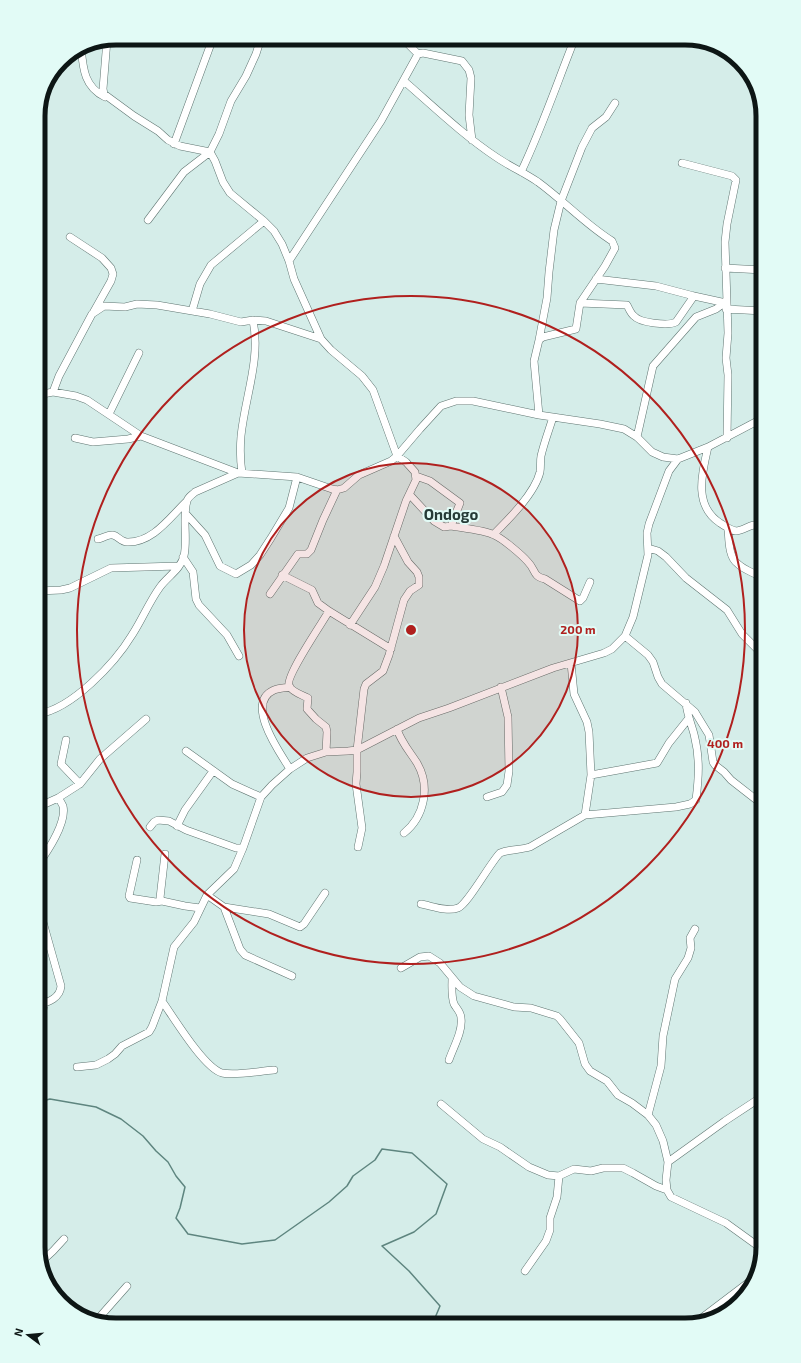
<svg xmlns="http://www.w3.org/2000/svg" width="801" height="1363" font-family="'Exo 2',sans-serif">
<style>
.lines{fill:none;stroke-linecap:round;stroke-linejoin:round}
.stream{stroke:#5e857f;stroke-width:1.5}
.minor-casing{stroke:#5f7571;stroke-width:8}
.minor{stroke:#fff;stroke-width:7}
.ring{fill:none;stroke:#b0201e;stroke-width:2}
.labels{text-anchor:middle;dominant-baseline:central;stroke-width:4;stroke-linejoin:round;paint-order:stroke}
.quarter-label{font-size:15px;font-weight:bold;fill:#263b37;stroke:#e2fbf6}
.rim{fill:none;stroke:#0d1615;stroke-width:5}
.centre{fill:#b0201e;stroke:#e2fbf6;stroke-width:2}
.ring-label{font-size:12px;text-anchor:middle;font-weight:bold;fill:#b0201e;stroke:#e2fbf6;stroke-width:4;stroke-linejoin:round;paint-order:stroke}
</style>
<rect width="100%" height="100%" fill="#d5ede9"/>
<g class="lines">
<path class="stream" d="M38,1102L50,1099L96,1107L121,1119L143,1136L156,1151L168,1162L176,1176L185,1187L180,1208L176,1218L188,1234L242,1244L275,1240L329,1202L347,1186L353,1176L375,1160L382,1149L412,1153L447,1184L436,1214L414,1232L382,1246L409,1271L440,1306L432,1325"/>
<defs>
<path id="minor" d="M388,38L406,42L418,54
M107,40L103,89L104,94L134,116L158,131L168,140L180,146L210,152L215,161L223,182L230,193L264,221L274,231L282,244L289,261L294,279L321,339L331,350L362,376L373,390L397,456L406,462L415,472L416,480L406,501L384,566L375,587L350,625
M81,47C83,68 84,87 105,97
M404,81C434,107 463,135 496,157C509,166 525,173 538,182C564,201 585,224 612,241L615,248L605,266L580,303L576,329L543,337L539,340L534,361L539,415
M174,144L213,38
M682,163L732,176L736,180L727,224L725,242L728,333L726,358L728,375L727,438
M521,172C542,128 557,83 575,38
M148,220L184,172L210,152L219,134L231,101L246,76L256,54L261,38
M70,237L102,258L111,268L113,274L111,281L93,313
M289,261L381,121L418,54L423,53L462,61L469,70L471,78L469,115L472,140
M725,268L763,270
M596,279L656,286L694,296L726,303
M580,303L627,305C629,309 631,314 634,316C640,323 668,326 676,322L694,296
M726,309L763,311
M192,311L200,284L211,265L264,221
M539,340L547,298L549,272L554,230L561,201L582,147L592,128L606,117L615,103
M53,392L59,376L92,314L104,306L125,307L137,304L157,305L210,314L241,322L253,320L266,321L321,339
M38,395L53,392L76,396L87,400L141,436L238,473L297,477L332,489L337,490L344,488L359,475L391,461L397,456L420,429L441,406L456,401H473L539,415L600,424L624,429L637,437L652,452L663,457L678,459L708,447L763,418
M109,414L139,353
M637,437L653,366L696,317L716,309L724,303
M75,438L93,442L128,439L141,436
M708,447C702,473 693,505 720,523C725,526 730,530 736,531C742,531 748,526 754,525C757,525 760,526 763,526
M242,473C240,460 240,448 241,436C245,397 261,359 253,320
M416,476L430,481L460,503L451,526
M410,495L434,521L444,527L451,526C462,528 484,530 494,535C502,538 522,555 528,562C536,570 532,576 545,579L580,601L583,598L590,582
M186,514L205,535L220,566L236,574L251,565L260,555L271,538L289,508L297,477
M728,528C729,539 728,557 738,564C742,568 749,571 755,574
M494,534C509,519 535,493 540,472C541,467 540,461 541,456C544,443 549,430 553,417
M98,539C103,538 109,534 113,535C118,536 121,542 127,542C153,543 170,517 187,501
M648,548L658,551L666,557L686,578L727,610L742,634L763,655
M183,557L193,572L196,599L199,605L227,635L239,656
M282,575L312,590L318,603L329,611L391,649
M38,591L61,590L70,588L111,568L178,566
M270,594L298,554H307L311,550L323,520L337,490
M625,636L648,655L653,662L658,677L662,684L695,712L709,735L713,762L715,765L724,772L731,780L763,805
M290,687C285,688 279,688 274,690C244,703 280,753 290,769
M38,714C72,709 115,663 132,635C142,620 149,602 160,587C167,577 181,569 184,556C188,538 182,519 187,501C188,497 192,495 195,492L238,473
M397,729C401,742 410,752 417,763C431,787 424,817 404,833
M66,740L61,764L80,784
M186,751L232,784L261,797
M326,752L327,732L326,727L316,719L307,709L308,698C302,695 292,692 289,686C285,677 322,623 329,611
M591,775L657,763L669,743L689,718
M487,797L502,792L507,785L509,771L508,717L501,687
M38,807L58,798L80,784L100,759L146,719
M585,815L676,807L690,804L696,800C699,775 700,758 694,734C691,723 687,714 686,703
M177,826L185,810L213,771
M150,827L154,822L158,820L169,821L186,830L236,848H243
M358,847L362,828L356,784L357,772V750L364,689L366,684L383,671L389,655L404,600L410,591L419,585V577L417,572L408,562L394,536
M165,854L160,898L162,901L185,906L200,908
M137,860L129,896L130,898L156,902L162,901
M38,865C47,852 67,823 63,806C62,804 60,800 58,798
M207,895L224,907L269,914L300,927L304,924L325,893
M421,904C432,906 447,912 458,908C468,904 490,863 500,853C510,849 520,850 530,847L585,815L591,775L589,732L587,722L574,694L571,663
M224,907L240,949L245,955L292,976
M401,968L420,957L429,956L440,963L460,987L474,996L514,1007L531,1008L557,1016L560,1019L579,1043L585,1064L590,1071L607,1081L618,1095L632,1103L648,1115L656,1125L663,1141L668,1162L666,1180L667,1190L671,1197L726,1223L762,1249
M162,1001C174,1018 204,1068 222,1073C237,1076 259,1071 274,1070
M38,1005C49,1002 60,998 61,986L41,915V889L38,879
M763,1007L760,992L758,966L763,922
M38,1047L44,1003
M449,1060C453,1048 463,1031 461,1018C461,1012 456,1008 454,1004C451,996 452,986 452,978
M77,1067L96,1065L108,1059L115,1054L122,1046L149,1032L152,1027L162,1001L174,947L194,922L207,895L234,869L243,848L261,797L272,785L290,769L307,758L326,752L348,751L357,750L419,718L449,708L553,668L604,653L612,649L625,636L633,617L648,555L647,533L649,524L669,471L678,459
M763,1068L761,1057L763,1054
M441,1104L483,1139L500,1147L529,1167L548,1175L559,1176L574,1169L591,1171L603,1168H623L633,1173L656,1186L667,1190
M648,1115L661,1066L663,1036L675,979L688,958L691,948L690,938L695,929
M668,1162L725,1121L763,1096
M41,1262L53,1251L64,1239
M525,1271L546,1241L550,1230V1218L557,1197L559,1176
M97,1320L127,1286
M695,1323L753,1279"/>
</defs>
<use href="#minor" class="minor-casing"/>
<use href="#minor" class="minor"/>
</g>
<circle cx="411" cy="630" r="167" fill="#b0201e" fill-opacity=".12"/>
<g class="ring">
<circle cx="411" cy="630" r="167"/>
<circle cx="411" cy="630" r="334"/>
</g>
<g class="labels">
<g class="quarter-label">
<text x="451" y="514">Ondogo</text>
</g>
</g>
<path d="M0 0H801V1363H0ZM116 45H685A71 71 0 0 1 756 116V1247A71 71 0 0 1 685 1318H116A71 71 0 0 1 45 1247V116A71 71 0 0 1 116 45Z" fill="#e2fbf6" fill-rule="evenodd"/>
<path class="rim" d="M116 45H685A71 71 0 0 1 756 116V1247A71 71 0 0 1 685 1318H116A71 71 0 0 1 45 1247V116A71 71 0 0 1 116 45Z"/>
<circle cx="411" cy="630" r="6" class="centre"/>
<g class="ring-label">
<text x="578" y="634">200 m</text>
<text x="725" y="748">400 m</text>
</g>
<g transform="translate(28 1335) rotate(286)" stroke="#e2fbf6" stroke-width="3" paint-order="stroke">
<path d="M0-3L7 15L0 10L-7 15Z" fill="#0d1615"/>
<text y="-6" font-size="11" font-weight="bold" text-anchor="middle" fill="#0d1615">N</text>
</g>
</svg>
